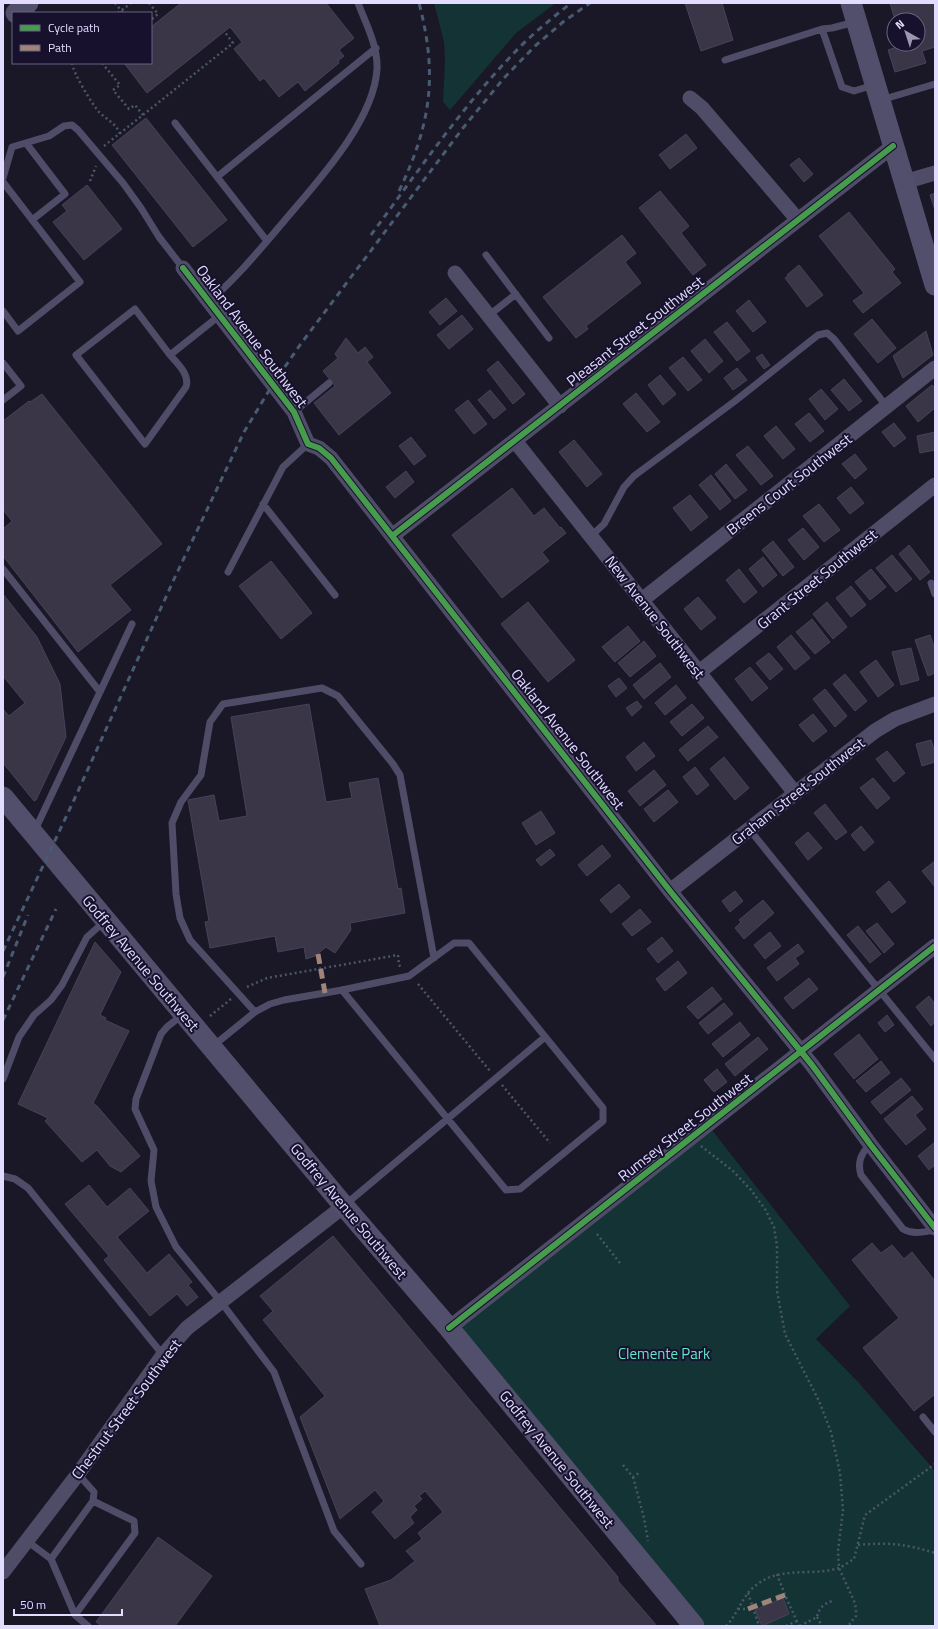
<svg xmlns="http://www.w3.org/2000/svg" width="938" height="1629" font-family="'Titillium Web',sans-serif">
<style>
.green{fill:#143335}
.building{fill:#3a3648;stroke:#474259}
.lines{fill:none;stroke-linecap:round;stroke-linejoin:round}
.path{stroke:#495768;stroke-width:2.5;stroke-dasharray:2 3;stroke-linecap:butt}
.service{stroke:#4e4c67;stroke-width:7}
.minor{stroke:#4e4c67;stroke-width:15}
.secondary{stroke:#524f6d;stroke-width:21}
.rail{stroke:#485b70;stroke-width:3;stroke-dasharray:6 5;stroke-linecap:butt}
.quiet{stroke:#a18479;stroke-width:5;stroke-dasharray:10 5;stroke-linecap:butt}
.cycleway-casing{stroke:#17112d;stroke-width:8}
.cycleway{stroke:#469c4c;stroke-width:6}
.labels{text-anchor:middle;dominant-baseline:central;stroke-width:4;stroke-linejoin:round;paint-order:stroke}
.street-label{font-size:15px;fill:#e2ddff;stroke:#17112d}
.park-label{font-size:15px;fill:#63e5ca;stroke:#17112d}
</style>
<rect width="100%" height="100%" fill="#1a1727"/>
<path class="green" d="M434,3H556L516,33L450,110L443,102L445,60L444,42Z
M708,1125L850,1306L816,1339L859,1383L935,1471V1626H689L449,1328Z"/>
<path class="building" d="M181,3H326L354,38L339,50L344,56L338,61L339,63L305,91L298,82L279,97L264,78L260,81L234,49L242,42L230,27L147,93L124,63H151V27Z
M685,3H722L733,40L701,51Z
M890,3H935V47L922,51L926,63L895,72L888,50L903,45L902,44H918V20H895Z
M146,118L227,220L193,247L112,145Z
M686,134L697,148L670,169L659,155Z
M799,158L813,174L804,182L790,165Z
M87,185L122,229L84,260L53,222L67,211L62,205Z
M660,191L689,226L681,233L706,265L693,275L639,208Z
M935,193V210L930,195Z
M849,212L895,269L892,272L901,283L863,313L853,301L864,293L819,236Z
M622,235L636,253L625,262L641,283L586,326L588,329L576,338L543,297Z
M799,265L823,295L807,307L785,278L788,276L787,275Z
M446,298L457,311L440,325L429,312Z
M749,300L766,322L753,332L736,311Z
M462,315L473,329L449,349L437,335Z
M872,319L896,348L878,363L854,334Z
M727,322L750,351L737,361L714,332Z
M926,331L933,355L903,378L893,356Z
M346,338L358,353L365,347L373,357L367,362L391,393L339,435L314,403L335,386L323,371L338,358L335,354Z
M705,339L723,361L709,373L691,351Z
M762,354L770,365L764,369L756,358Z
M683,357L702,380L688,391L669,368Z
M498,361L525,394L513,404L487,370Z
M737,368L747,380L733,390L724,378Z
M660,375L676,394L663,405L648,385Z
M844,379L862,401L849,411L831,390Z
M932,385L935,388V408L918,422L906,406Z
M821,389L838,409L825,420L809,399Z
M490,390L506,409L494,419L478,400Z
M636,393L660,422L647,432L623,404Z
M42,394L162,544L110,585L131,610L78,652L3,556V529L12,521L3,510V421L29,401L30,402Z
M468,400L487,424L474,434L455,410Z
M809,413L824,431L810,442L795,424Z
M894,423L906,438L894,447L882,432Z
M776,426L795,449L783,459L764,436Z
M935,432V450L920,453L917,436Z
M411,437L426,456L414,465L399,446Z
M574,440L602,474L587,487L559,452Z
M748,446L773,476L761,485L736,455Z
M855,454L867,469L855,479L842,464Z
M726,464L747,490L735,499L715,474Z
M406,471L414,482L395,498L386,487Z
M711,475L731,501L720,510L699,485Z
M851,487L864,503L850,514L837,498Z
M512,488L534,516L544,508L560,528L561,527L566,533L542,552L549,561L502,598L452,535Z
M690,495L708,517L691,531L673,508Z
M819,504L840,530L824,542L803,516Z
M803,528L819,547L804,560L788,540Z
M773,541L794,567L783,576L762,550Z
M909,545L930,572L920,580L899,554Z
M892,555L912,579L896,592L876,568Z
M763,557L777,575L763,587L749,569Z
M271,561L312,613L281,639L239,586Z
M739,569L757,592L744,603L726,580Z
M871,569L886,587L870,600L855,582Z
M851,586L866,605L851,617L836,598Z
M3,594L37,637L60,684L66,737L36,800L34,801L3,763V709L9,716L25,703L3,676Z
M698,597L716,618L701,630L684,609Z
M528,602L575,660L548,682L501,624Z
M827,602L847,627L833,639L813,614Z
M812,619L830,642L815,654L796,632Z
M628,626L640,641L615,662L602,647Z
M791,635L810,658L795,670L777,647Z
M930,635L935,649V673L928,676L915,640Z
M644,641L656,656L630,677L618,663Z
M911,648L919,680L901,685L892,652Z
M769,653L783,669L770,680L756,663Z
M876,660L894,685L878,697L860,672Z
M660,663L671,677L644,699L633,685Z
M750,667L768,688L752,701L735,679Z
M845,674L867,701L855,711L833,684Z
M619,678L627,688L616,697L608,686Z
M676,685L686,698L665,715L655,703Z
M825,689L847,716L835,727L813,699Z
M637,701L642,707L632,716L626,708Z
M309,704L326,802L352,798L349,783L378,778L398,889L401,888L405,913L350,923L351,930L335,953L326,947L315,956L306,959L304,947L278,952L275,936L210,948L205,922L209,921L188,800L214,795L219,821L247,816L231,717Z
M692,704L704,718L682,736L670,722Z
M813,714L827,731L813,742L799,725Z
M708,726L718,737L688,761L679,750Z
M931,740L935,752V762L922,766L916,744Z
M644,742L655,756L636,771L626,757Z
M887,751L905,773L894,782L876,759Z
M724,757L749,788L735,800L710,769Z
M695,767L709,785L697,795L683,777Z
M654,770L666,785L640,806L628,791Z
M873,778L890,798L877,809L860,788Z
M668,790L678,802L654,822L644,809Z
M825,804L847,832L836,840L814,813Z
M541,811L555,833L536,845L522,823Z
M861,826L874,842L864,851L851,835Z
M808,832L822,848L808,860L795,843Z
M602,845L611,856L587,876L578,865Z
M550,849L555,855L541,866L536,860Z
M935,861V887L922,871Z
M889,881L906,902L892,913L876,892Z
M619,884L630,897L611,913L600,900Z
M735,891L743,901L730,912L722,901Z
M763,900L774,913L744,939L735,928L741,922L739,920Z
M640,909L651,922L632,936L622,924Z
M877,923L894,944L884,953L866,931Z
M858,926L881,954L870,963L847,935Z
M770,932L781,946L765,959L754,945Z
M662,937L673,951L658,963L647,949Z
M95,942L121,972L100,1015L106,1018L105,1020L129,1031L93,1103L97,1106L140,1156L121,1172L110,1166L97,1150L82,1162L45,1121L48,1118L18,1104Z
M798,944L804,952L795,958L799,964L777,981L767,968Z
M678,961L687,973L665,991L656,979Z
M809,978L818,989L793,1009L784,998Z
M712,987L722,999L698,1019L687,1007Z
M929,996L935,1004V1022L931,1026L916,1007Z
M724,1003L733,1014L708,1034L699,1023Z
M887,1015L894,1025L885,1032L878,1023Z
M740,1022L750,1035L723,1057L712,1044Z
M859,1034L878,1059L854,1079L834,1054Z
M758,1037L768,1049L735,1076L725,1064Z
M881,1061L890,1073L866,1092L856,1081Z
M717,1069L727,1082L714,1092L704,1080Z
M901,1078L911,1090L881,1114L871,1102Z
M912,1096L923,1109L915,1115L926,1129L906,1145L884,1119Z
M935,1142V1165L929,1170L918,1156Z
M89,1185L107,1207L130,1188L149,1211L117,1237L147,1273L169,1254L192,1282L188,1285L198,1297L187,1306L177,1294L150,1316L104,1260L109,1256L65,1204Z
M333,1236L618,1577V1581L657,1626H380L365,1589L391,1580L415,1561L406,1551L422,1539L418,1533L443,1512L425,1491L419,1496L422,1499L414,1506L417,1510L410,1517L414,1523L395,1539L372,1512L384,1501L375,1490L340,1519L300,1417L325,1396L263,1320L273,1311L260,1296Z
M872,1243L881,1253L892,1245L904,1259L912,1252L935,1281V1396L934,1395L914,1411L863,1348L899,1318L852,1260Z
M158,1537L212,1576L175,1626H102L96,1622Z
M783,1598L789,1614L762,1626L755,1610Z"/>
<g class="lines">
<path class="path" d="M115,3L123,13
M149,3L158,14L151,20
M118,13L131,3
M72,63C73,73 92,104 99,112C107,120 116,123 120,134
M102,63L120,85L113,90L129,109L135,105L143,115
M104,146L233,43L224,31
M90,181L96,166
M418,984L490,1071
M247,987L267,978L398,955L399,965L401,967
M210,1016L231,999
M502,1085L550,1143
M701,1146L733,1171L751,1190L765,1209L774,1227L777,1246V1291L785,1334L819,1401L831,1432L840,1473L843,1510L838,1551L839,1568L854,1601L856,1608V1616L848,1626
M597,1234L620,1263
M623,1465L633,1477L639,1473
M633,1477L644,1518L648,1541
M858,1545C888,1542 906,1544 935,1553
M777,1574L785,1595L799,1626
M748,1593L759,1626
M738,1609H748
M817,1617L822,1626
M726,1626C738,1614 742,1596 755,1586C779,1566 808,1576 835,1569C842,1568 848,1562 854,1559L865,1515L935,1464
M786,1626L797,1621
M800,1626L817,1617C819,1608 824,1603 833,1601"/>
<path class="service" d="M822,29L842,87L854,91L874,85
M725,60L822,29L832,28L855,22
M881,100L935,84
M175,123L267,241
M26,143L65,194L32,220
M217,177L376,48
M3,178L12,147L49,136L64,126L72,125L78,130L123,183L141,208L159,237L183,268
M3,182L80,282L18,331L3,311
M486,255L549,338
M208,302C237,278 261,248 285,220C318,181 374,121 377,69C378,46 366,24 358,3
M488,316L516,294
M170,355L135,309L76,355L145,444L186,387C190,375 178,364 170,355L219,316
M3,363L21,386L3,400
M294,412L329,383
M263,504L335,595
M591,536L604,524L624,487L634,476L735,401L818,335L827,333L834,339L887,407
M3,569L100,692
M228,572L283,467L308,444
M931,583L935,594
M749,829L935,1059
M35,830L132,624
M255,1012L190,940L180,918L176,894L172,823L181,802L201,775L210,722L223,704L322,688L338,696L393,764L400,775L434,958
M182,1015L167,1027L161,1034L136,1099L135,1109L154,1150L151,1181L156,1207L176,1247L221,1302L274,1372L334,1531L361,1564
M213,1046L255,1012L270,1004L284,1000L342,990L409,976L454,943H469L603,1108V1121L520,1189L506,1190L342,990
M3,1079L19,1037L34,1015L51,1000L62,985L87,937L104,922
M870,1144C861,1154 857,1162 861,1175L903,1229C914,1235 923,1232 935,1230
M3,1176L15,1179L28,1188L163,1355
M346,1204L545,1037
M923,1417L935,1432
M27,1541L51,1559L93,1501L94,1492L78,1474
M51,1559L75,1615L88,1626
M75,1615L135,1533L134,1521L93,1501"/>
<path class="minor" d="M690,98L702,108L798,220
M904,182L935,173
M183,268L294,412L308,444L319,448L331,458L670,891L812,1065L870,1144L935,1228
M455,273L560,406
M515,441L795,793
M392,536L893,146
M642,600L935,368
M698,673L935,485
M670,891L875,731L895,719L935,704
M449,1328L935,946
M3,1572L78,1474L163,1355L187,1328L344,1206"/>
<path class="secondary" d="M851,3L935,285
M16,13L28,3
M3,797L344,1206L449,1328L694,1626"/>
<path class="rail" d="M399,191C431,124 438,75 419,3
M371,235C416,174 462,107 514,53C531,35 551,19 571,3
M3,951L74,800L175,577L244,432L273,384L300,345L463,128L504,78L535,46L563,22L590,3
M3,977L28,915
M3,1020L56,909"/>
<path class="quiet" d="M318,954L325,993
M748,1609L785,1595"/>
<defs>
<path id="cycleway" d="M183,268L294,412L308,444L319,448L331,458L670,891L812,1065L870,1144L935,1228
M392,536L893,146
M449,1328L935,946"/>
</defs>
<use href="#cycleway" class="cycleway-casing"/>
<use href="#cycleway" class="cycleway"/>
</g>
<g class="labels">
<g class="street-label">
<text transform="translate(635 331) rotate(-38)">Pleasant Street Southwest</text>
<text transform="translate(252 336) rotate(53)">Oakland Avenue Southwest</text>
<text transform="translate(789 484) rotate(-38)">Breens Court Southwest</text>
<text transform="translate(817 579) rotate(-39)">Grant Street Southwest</text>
<text transform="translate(655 617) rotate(52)">New Avenue Southwest</text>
<text transform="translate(568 739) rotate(52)">Oakland Avenue Southwest</text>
<text transform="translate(798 791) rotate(-38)">Graham Street Southwest</text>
<text transform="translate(141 963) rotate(50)">Godfrey Avenue Southwest</text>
<text transform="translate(685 1127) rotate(-38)">Rumsey Street Southwest</text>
<text transform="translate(349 1211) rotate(50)">Godfrey Avenue Southwest</text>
<text transform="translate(126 1409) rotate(-53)">Chestnut Street Southwest</text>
<text transform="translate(557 1459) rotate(51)">Godfrey Avenue Southwest</text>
</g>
<g class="park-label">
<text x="664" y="1353">Clemente Park</text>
</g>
</g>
<rect width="938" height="1629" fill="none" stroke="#e2ddff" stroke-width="8"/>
<rect x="12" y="12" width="140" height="52" fill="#17112d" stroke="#686381"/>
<rect x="20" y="25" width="20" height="6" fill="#469c4c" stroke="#686381"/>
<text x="48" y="32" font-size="12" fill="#e2ddff">Cycle path</text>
<rect x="20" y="45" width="20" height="6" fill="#a18479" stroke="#686381"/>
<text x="48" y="52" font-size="12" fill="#e2ddff">Path</text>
<g transform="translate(906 32) rotate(321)"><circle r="19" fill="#17112d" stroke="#686381"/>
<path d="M0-3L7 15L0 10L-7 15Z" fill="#9c98b3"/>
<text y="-6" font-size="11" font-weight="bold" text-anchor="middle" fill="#e2ddff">N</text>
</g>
<path d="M14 1609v6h108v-6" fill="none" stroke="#e2ddff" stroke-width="2"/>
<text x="20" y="1609" font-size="12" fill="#e2ddff" stroke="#17112d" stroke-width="3" paint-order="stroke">50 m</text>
</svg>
